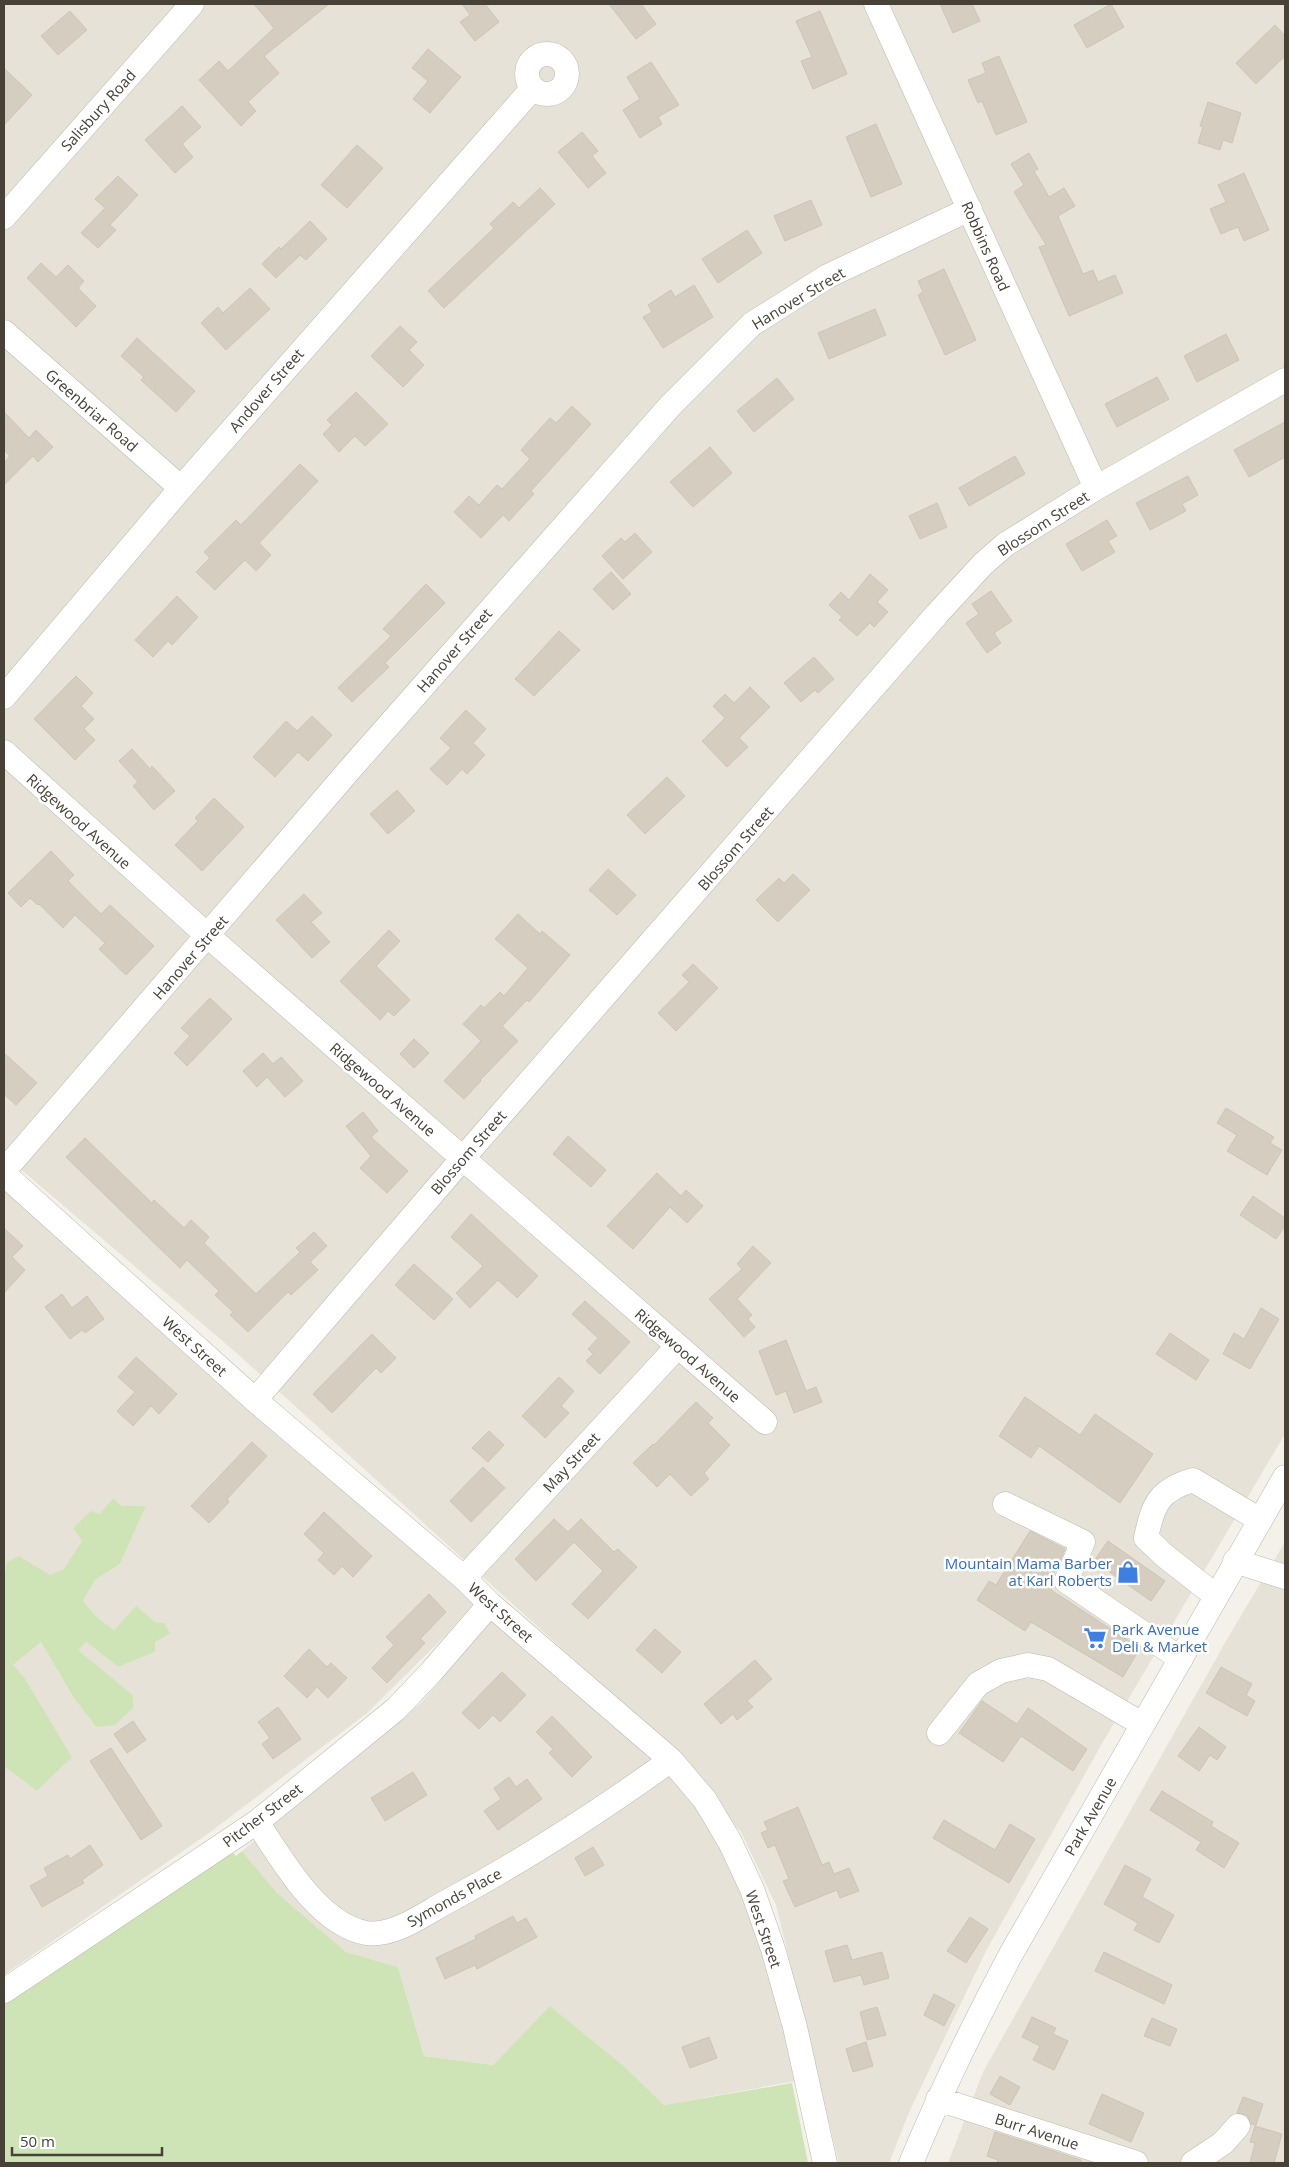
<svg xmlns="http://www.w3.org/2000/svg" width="1289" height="2167" font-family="'Open Sans',sans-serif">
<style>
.residential{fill:#e7e2d8}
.green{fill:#cfe4b6}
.building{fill:#d4cdc0;stroke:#cec4b4}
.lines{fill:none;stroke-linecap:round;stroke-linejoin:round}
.minor-casing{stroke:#beb8ad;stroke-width:25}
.minor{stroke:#fff;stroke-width:24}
.labels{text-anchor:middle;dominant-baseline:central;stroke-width:5;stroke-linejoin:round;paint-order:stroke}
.street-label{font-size:15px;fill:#474138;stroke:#fff}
.shop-label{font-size:15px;fill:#366cbe;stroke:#fff;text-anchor:end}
</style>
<rect width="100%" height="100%" fill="#f3f1ea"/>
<path class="residential" d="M4,4H1285V1434L1100,1747L986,1951L910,2110L889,2163H839L776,1905L741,1832L628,1709L240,1356L4,1155Z
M4,1188L474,1603L445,1636L367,1713L209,1833L4,1975V1766L19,1776L72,1757L24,1678L12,1665L41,1642L73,1697L96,1727L133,1695L77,1650L86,1642L118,1667L155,1652V1642L164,1623L155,1622L136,1607L114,1630L97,1617L83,1601L95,1580L120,1564L146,1506H122L113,1498L64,1569L50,1576L4,1580Z
M1285,1542V2163H948L983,2072L1230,1634Z
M493,1617L687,1789L722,1846L773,1980L801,2080L664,2105L624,2066L550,2006L493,2065L424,2056L398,1967L346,1952L276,1892L242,1851L422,1702Z"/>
<path class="green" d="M113,1498L122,1506H146L120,1564L95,1580L83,1601L97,1617L114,1630L136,1606L155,1622L164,1623L170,1633L155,1642V1652L118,1667L86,1642L78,1650L133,1695V1708L115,1725L96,1727L73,1697L41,1642L13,1665L24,1677L72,1757L37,1791L4,1766V1580L7,1562L19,1556L50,1575L64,1569L82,1541L73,1528L91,1511L100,1514Z
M229,1848L236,1856L242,1851L276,1892L346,1952L398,1967L424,2056L493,2065L550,2006L624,2066L664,2105L792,2083L808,2163H4V2000Z"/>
<path class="building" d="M254,4H329L264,56L279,73L248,102L256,111L241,126L199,80L219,61L228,71L274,28Z
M462,4H485L499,22L475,41L460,22L470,15Z
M609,4H641L656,24L636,39Z
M940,4H972L980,21L953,33Z
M1111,4L1124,27L1087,48L1074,25Z
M70,11L87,30L58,55L41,36Z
M820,11L847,74L813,89L801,61L812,57L796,21Z
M1275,25L1285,36V56L1256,84L1236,63Z
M428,49L461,77L430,113L413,99L428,81L412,68Z
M999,56L1027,122L996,135L982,101L978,103L968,80L986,73L982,63Z
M651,62L679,105L658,117L662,124L640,138L623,110L640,99L627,77Z
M4,68L32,95L4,125Z
M1208,102L1241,113L1232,143L1223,140L1220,150L1198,143L1203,127L1200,126Z
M182,106L201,127L182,144L193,157L175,173L145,140Z
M876,124L902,184L871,197L846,137Z
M582,132L598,151L592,156L606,173L588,188L558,152Z
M357,145L383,168L347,208L321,185Z
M1029,153L1038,169L1034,171L1049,197L1064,188L1075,206L1058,216L1083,274L1093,270L1098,282L1115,275L1123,293L1069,316L1039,247L1046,245L1014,192L1024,185L1011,164Z
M1244,173L1269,230L1244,241L1238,227L1221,234L1210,209L1226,202L1218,185Z
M118,176L138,195L110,225L116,230L98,248L81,233L105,208L95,199Z
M540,188L555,204L444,308L428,291L494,228L490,224L513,202L519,208Z
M811,200L822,225L785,241L774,216Z
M310,221L327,239L306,260L300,255L276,278L262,264L279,247L281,249Z
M747,230L762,253L718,283L702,259Z
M41,263L56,277L68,265L84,281L78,288L96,306L76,327L27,278Z
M944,269L976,340L945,355L918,295L923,292L918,281Z
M694,285L713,317L663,348L643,317L652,312L648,305L671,290L675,297Z
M250,288L270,309L226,350L201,323L218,307L223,313Z
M875,309L886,335L829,359L818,333Z
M400,326L417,342L409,350L424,365L403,387L371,356Z
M1226,334L1239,360L1197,382L1184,356Z
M137,338L195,391L176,412L141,380L144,377L121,356Z
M1157,377L1169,399L1117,427L1105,404Z
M777,378L794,399L754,432L737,411Z
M356,392L388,424L365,446L355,436L339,452L323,434L332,425L327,420Z
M572,406L591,424L531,491L534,494L509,521L503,515L481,538L454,512L469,496L479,505L497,485L502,489L530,459L521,450L550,418L556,423Z
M4,412L29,438L36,430L53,447L38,462L33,456L4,485V463L10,456L4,450Z
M1285,422V457L1249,477L1234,450Z
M710,447L732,473L693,507L670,482Z
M1015,456L1025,474L969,506L959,488Z
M300,464L318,481L259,543L271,555L256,571L245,560L215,590L196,572L210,558L204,552L236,520L241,525Z
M1188,476L1198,495L1182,504L1186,511L1150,530L1136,503Z
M937,503L947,527L920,539L909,516Z
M1107,520L1117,536L1108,541L1115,552L1082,571L1066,544Z
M635,533L652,552L623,579L602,556L621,538L625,542Z
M611,572L631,594L613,610L593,589Z
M870,574L888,590L877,602L888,612L874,627L870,623L857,636L839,620L842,617L829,605L841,592L849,600Z
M426,584L445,603L385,663L389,667L352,702L338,688L391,636L383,629Z
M991,591L1012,621L994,633L1001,643L987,653L966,623L979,614L972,604Z
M177,596L198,617L172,645L168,641L153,657L135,640Z
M559,631L580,650L534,696L515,679Z
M814,657L834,679L818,693L815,690L801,702L784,683Z
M76,676L93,693L81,706L94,719L84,729L95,740L75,760L34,719Z
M750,687L770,707L739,738L748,747L727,767L702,741L725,718L713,706L725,694L734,703Z
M466,710L486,729L473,743L485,755L467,774L462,769L447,785L430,769L451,748L440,738Z
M312,716L332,735L308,761L298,752L275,777L253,757L286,721L297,731Z
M132,749L150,769L152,766L175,791L154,810L133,786L138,782L119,761Z
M667,777L685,796L645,834L627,815Z
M397,790L415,811L388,834L370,814Z
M214,798L244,827L202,871L175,845L198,821L195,818Z
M51,851L74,875L68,881L101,914L110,905L154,946L126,975L99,949L105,943L75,915L63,928L39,904L38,905L30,898L21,907L8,893Z
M608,869L636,895L617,915L589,890Z
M793,874L810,890L778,922L756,900L779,878L784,883Z
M304,894L322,913L311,922L330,942L312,958L276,920Z
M518,914L540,934L542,931L570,955L529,1002L527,1000L502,1026L518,1041L480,1080L481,1081L464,1099L444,1081L481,1041L463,1024L481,1005L484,1008L500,992L504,996L528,968L495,939Z
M389,930L400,941L376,966L410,1000L394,1016L388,1011L380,1020L340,981Z
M693,964L718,988L676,1031L658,1013L689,982L682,975Z
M210,998L232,1019L187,1066L174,1053L190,1036L181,1028Z
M414,1039L429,1053L414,1068L400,1054Z
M4,1053L37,1083L16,1105L4,1094Z
M263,1053L273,1064L281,1057L303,1081L285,1097L267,1077L257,1087L243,1071Z
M1226,1108L1274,1137L1270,1143L1282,1150L1267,1175L1227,1151L1237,1135L1217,1123Z
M363,1112L378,1131L371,1137L408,1171L387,1193L360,1168L371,1156L346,1126Z
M568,1136L606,1170L591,1187L553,1154Z
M85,1138L152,1203L154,1200L184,1228L191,1220L209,1237L204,1243L256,1294L300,1252L296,1248L314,1232L327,1246L310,1262L318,1270L291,1295L288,1292L248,1332L230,1315L233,1312L215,1295L219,1291L187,1260L180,1268L66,1157Z
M657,1173L681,1196L686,1190L703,1206L687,1223L670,1207L633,1249L607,1226Z
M1253,1196L1285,1218V1226L1276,1239L1240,1215Z
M471,1214L538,1276L517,1298L498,1280L470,1308L456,1293L483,1266L451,1237Z
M4,1228L23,1246L12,1257L25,1270L4,1293Z
M753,1246L771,1263L737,1299L752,1315L748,1319L755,1327L744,1337L709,1299L742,1269L737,1264Z
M414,1264L453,1299L434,1320L395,1285Z
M62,1294L72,1308L87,1296L104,1319L85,1333L82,1330L70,1339L45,1307Z
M585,1301L630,1342L600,1374L586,1361L593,1354L588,1349L598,1338L572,1314Z
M1261,1308L1279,1319L1250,1369L1223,1354L1234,1333L1244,1339Z
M1170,1333L1209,1360L1196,1380L1156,1354Z
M372,1334L396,1358L381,1373L376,1368L332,1413L313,1394Z
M786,1340L806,1391L816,1387L822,1402L794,1413L786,1391L776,1395L759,1351Z
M136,1357L177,1394L159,1414L151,1406L133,1426L117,1411L135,1392L118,1377Z
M559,1377L574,1391L561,1406L569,1413L545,1438L522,1416Z
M1025,1397L1080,1435L1095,1414L1153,1454L1120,1503L1039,1446L1031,1458L999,1436Z
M696,1402L713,1418L708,1423L730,1445L704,1473L709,1479L691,1496L670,1474L657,1487L633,1463L653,1444L654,1445Z
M489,1431L504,1445L488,1462L472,1448Z
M252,1442L267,1456L227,1499L229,1502L209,1523L191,1506Z
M483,1467L505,1488L471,1522L450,1501Z
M324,1512L372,1556L353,1577L342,1566L334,1575L318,1560L324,1553L304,1534Z
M554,1519L568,1532L581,1519L614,1552L618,1549L637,1567L588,1619L572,1604L603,1571L574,1542L536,1581L515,1559Z
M1030,1531L1065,1549L1053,1576L1054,1586L1051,1590L1140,1648L1123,1677L1031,1622L1025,1631L977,1600L989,1581L996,1585Z
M1108,1541L1165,1581L1151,1601L1094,1561Z
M429,1594L446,1612L420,1639L425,1643L387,1683L372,1668L394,1645L386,1637Z
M655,1629L681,1652L662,1673L636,1650Z
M309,1649L327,1667L331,1663L347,1678L328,1698L317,1687L307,1698L284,1676Z
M755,1660L772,1679L747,1701L753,1707L737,1720L733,1714L721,1724L704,1704Z
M1221,1667L1252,1684L1246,1695L1255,1701L1247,1716L1206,1693Z
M502,1672L526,1695L500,1722L493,1715L479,1729L462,1713Z
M982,1701L1017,1724L1028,1708L1087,1749L1073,1771L1021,1736L1003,1762L959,1733Z
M278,1707L301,1739L273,1759L262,1744L270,1738L258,1722Z
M552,1716L592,1757L572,1777L549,1753L553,1749L536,1732Z
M133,1721L146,1740L127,1753L114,1734Z
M1199,1727L1226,1747L1217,1760L1210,1755L1199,1771L1178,1756Z
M111,1748L162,1826L141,1840L90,1761Z
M413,1772L427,1795L385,1821L371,1798Z
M509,1777L516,1787L527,1779L542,1799L498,1830L484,1811L501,1799L494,1788Z
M1162,1791L1213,1822L1211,1826L1239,1843L1224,1868L1196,1850L1201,1842L1150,1810Z
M798,1807L822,1865L829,1862L834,1874L849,1868L859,1891L840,1898L837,1890L795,1907L783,1881L789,1879L775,1845L768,1848L761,1833L768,1830L764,1822Z
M944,1820L995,1850L1010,1824L1035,1839L1009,1883L933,1838Z
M90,1845L103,1865L82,1880L84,1883L42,1907L30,1886L48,1876L44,1868L68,1855L70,1859Z
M593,1847L604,1865L585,1876L575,1858Z
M1125,1865L1151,1879L1142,1897L1174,1915L1159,1943L1134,1930L1138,1923L1104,1904Z
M513,1916L517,1923L526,1918L537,1937L477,1969L475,1965L445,1979L436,1958L476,1939L475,1936Z
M970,1917L988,1929L966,1963L947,1951Z
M847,1945L852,1960L882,1952L889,1978L864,1985L861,1975L834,1982L825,1951Z
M1104,1952L1172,1985L1164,2004L1095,1971Z
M934,1994L955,2005L944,2026L924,2015Z
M877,2007L886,2035L867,2040L860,2012Z
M1032,2017L1056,2028L1053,2034L1068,2041L1054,2070L1033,2060L1040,2046L1022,2037Z
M1152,2018L1177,2029L1170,2046L1144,2036Z
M709,2037L717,2058L690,2068L682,2047Z
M866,2042L873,2066L853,2072L846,2049Z
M1000,2076L1020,2087L1010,2105L990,2094Z
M1102,2094L1144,2113L1131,2142L1089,2124Z
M1243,2097L1263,2104L1256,2125L1251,2124L1247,2115L1237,2113Z
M1255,2126L1282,2134L1274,2163H1250L1255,2143L1250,2142Z
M995,2132L1081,2160V2163H997L998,2160L987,2156Z"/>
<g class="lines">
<defs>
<path id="minor" d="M876,4L1096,488
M527 74a20 20 0 1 1 40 0a20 20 0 1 1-40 0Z
M4,217L192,4
M4,332L181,488
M4,697L181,488L533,88
M4,752L208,936L765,1422
M4,1171L352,767L670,406L752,324L828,276L970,209
M4,1174L255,1400L464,1578L490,1604L671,1760L705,1800L730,1842L752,1889L773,1949L795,2027L825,2163
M255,1400L463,1158L937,614L983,564L1006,544L1096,488L1285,380
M1005,1504L1083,1542L1066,1581L1181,1659
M1235,1561L1285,1577
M464,1578L678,1346
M1216,1596L1165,1556L1146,1538C1153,1504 1159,1490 1193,1480L1260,1520
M939,1733L978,1684L1001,1671L1028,1665L1048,1669L1142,1724
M257,1822C282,1860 318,1924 366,1933C371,1934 380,1933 385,1932C408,1927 429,1911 450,1900C526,1859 600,1811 671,1760
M4,1991L257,1822L396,1709L432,1671L490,1604
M938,2099L1136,2163
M911,2163C941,2091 975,2022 1011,1954L1285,1477
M1193,2163L1223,2143L1238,2126"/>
</defs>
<use href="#minor" class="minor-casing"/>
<use href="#minor" class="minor"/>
</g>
<defs>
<symbol id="shop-bare" viewBox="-9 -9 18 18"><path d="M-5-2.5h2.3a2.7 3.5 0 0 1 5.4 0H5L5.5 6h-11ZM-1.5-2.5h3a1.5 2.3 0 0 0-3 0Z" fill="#3f7fe0" stroke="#fff" stroke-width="2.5" paint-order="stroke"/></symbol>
<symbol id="supermarket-bare" viewBox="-9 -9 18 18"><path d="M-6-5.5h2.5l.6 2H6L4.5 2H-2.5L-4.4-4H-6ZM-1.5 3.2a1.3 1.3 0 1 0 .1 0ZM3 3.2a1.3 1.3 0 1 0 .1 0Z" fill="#3f7fe0" stroke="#fff" stroke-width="2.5" paint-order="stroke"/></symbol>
</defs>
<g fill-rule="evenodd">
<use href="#shop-bare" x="1112" y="1556" width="32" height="32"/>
<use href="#supermarket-bare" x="1079" y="1622" width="32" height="32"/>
</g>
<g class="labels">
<g class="street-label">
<text transform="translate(98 110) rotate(-48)">Salisbury Road</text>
<text transform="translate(986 246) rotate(66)">Robbins Road</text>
<text transform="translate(798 298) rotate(-31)">Hanover Street</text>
<text transform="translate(266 390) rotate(-49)">Andover Street</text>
<text transform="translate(92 410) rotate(41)">Greenbriar Road</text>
<text transform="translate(1043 523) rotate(-33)">Blossom Street</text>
<text transform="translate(454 650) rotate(-49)">Hanover Street</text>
<text transform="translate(79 821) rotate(42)">Ridgewood Avenue</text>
<text transform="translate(735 848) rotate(-49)">Blossom Street</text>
<text transform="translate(190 957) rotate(-49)">Hanover Street</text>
<text transform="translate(383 1089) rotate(41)">Ridgewood Avenue</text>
<text transform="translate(468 1152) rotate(-49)">Blossom Street</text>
<text transform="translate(195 1346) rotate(42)">West Street</text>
<text transform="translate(688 1355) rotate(41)">Ridgewood Avenue</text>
<text transform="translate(571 1462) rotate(-47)">May Street</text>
<text transform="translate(501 1612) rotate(42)">West Street</text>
<text transform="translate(262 1815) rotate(-37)">Pitcher Street</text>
<text transform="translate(1090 1816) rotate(-60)">Park Avenue</text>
<text transform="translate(454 1897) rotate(-29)">Symonds Place</text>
<text transform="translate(764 1929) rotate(71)">West Street</text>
<text transform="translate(1037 2131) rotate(18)">Burr Avenue</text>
</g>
<g class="shop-label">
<text x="1112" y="1563">Mountain Mama Barber<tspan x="1112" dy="17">at Karl Roberts</tspan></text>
<text x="1112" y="1629" text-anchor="start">Park Avenue<tspan x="1112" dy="17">Deli &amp; Market</tspan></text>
</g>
</g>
<rect width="1289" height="2167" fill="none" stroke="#474138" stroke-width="10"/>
<path d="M12 2147v8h150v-8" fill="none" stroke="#474138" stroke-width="2.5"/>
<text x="20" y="2147" font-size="15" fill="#474138" stroke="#ffffff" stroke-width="4" paint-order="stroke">50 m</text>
</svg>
